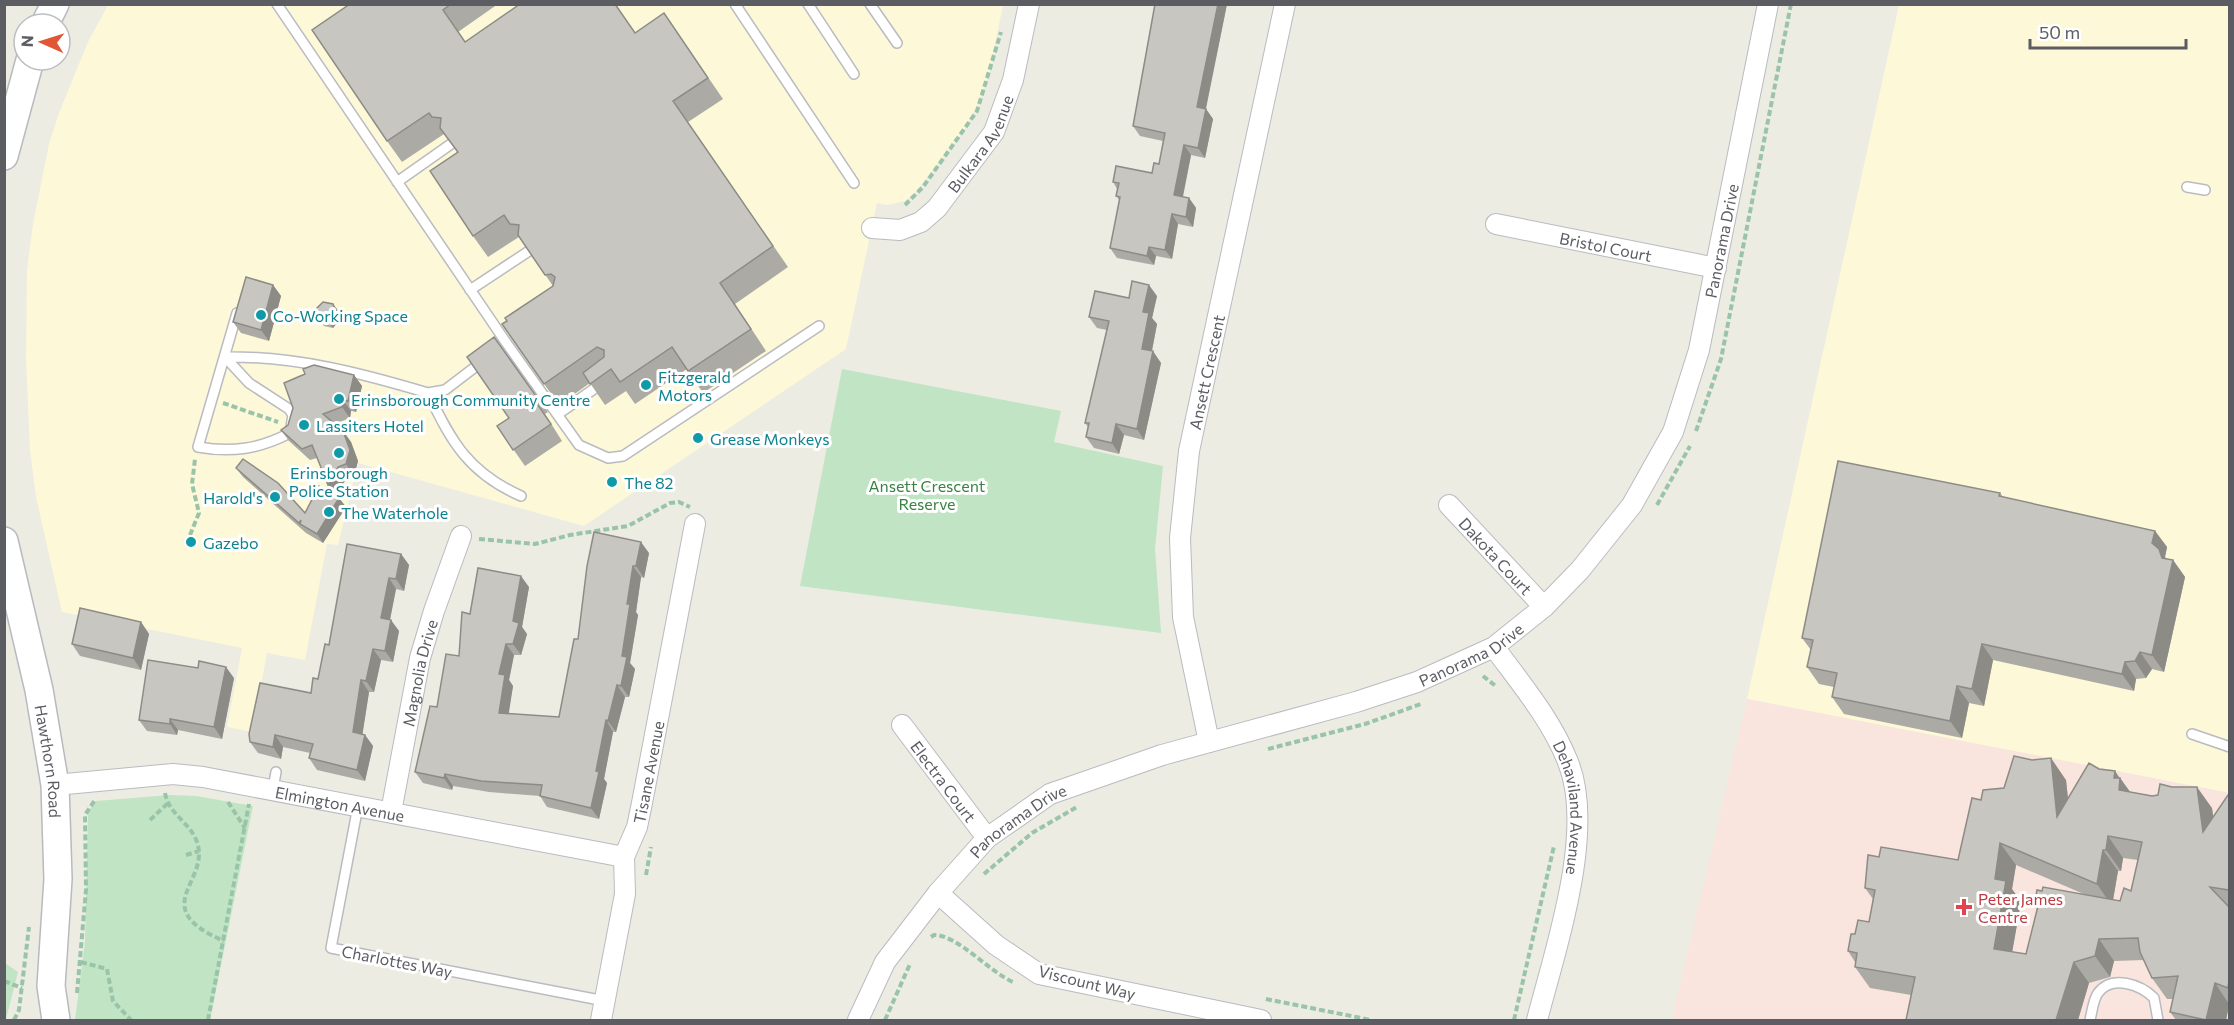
<svg xmlns="http://www.w3.org/2000/svg" width="2234" height="1025" font-family="Commissioner,sans-serif">
<style>
.commercial{fill:#fcf8d8}
.medical{fill:#fae4de}
.green{fill:#c0e4c4}
.lines{fill:none;stroke-linecap:round;stroke-linejoin:round}
.service-casing{stroke:#babbc1;stroke-width:12}
.minor-casing{stroke:#babbc1;stroke-width:22}
.secondary-casing{stroke:#b8bac0;stroke-width:30}
.path{stroke:#99c4aa;stroke-width:4;stroke-dasharray:6 3;stroke-linecap:butt}
.service{stroke:#fff;stroke-width:9}
.minor{stroke:#fff;stroke-width:20}
.secondary{stroke:#fff;stroke-width:27}
.wall{fill:#acaaa5;fill-rule:evenodd}
.shaded-wall{fill:#8c8b86}
.building{fill:#c8c6c0;stroke:#8c8b86;stroke-width:1.5;fill-rule:evenodd}
.culture-dot{fill:#0f9aa8;stroke:#fff;stroke-width:2}
.health-dot{fill:#e0444e;stroke:#fff;stroke-width:2}
.labels{text-anchor:middle;dominant-baseline:central;stroke-width:6;stroke-linejoin:round;paint-order:stroke}
.street-label{font-size:16px;fill:#5b5d63;stroke:#fff}
.culture-label{font-size:16px;fill:#0d838f;stroke:#fff;text-anchor:start}
.park-label{font-size:16px;fill:#398445;stroke:#fff}
.health-label{font-size:16px;fill:#be3a42;stroke:#fff;text-anchor:start}
</style>
<rect width="100%" height="100%" fill="#edece2"/>
<path class="commercial" d="M108,5H1003L989,74L977,106L964,130L914,194L905,201L887,205L877,203L846,349L584,526L358,463L338,545L327,544L305,660L267,653L252,732L227,727L242,648L62,612L36,497L30,450L26,357L27,270L33,224L49,144L59,113L88,42Z
M1899,5H2229V793L1747,699Z"/>
<path class="medical" d="M1747,699L2229,793V1020H1672Z"/>
<path class="green" d="M842,369L1061,411L1054,442L1163,466L1155,549L1161,633L800,586Z
M170,795L196,796L253,806L210,1020H75L85,942L88,812L96,801Z
M5,963L18,972L6,1019H4Z"/>
<g class="lines">
<defs>
<path id="service" d="M277,4L505,341L579,445L608,458L623,456L819,326
M735,4L854,183
M808,4L854,74
M870,4L897,43
M397,182L451,144
M2187,187L2205,190
M470,290L529,251
M225,357L249,383L289,409L293,415L290,433C259,449 232,453 198,447L237,313
M225,357C296,356 361,373 428,393C452,443 469,473 521,496
M428,393L445,390L483,361
M558,414L604,382
M2192,734L2230,747
M273,789L276,772
M358,806L331,948L605,1001
M2090,1020C2092,1012 2093,1000 2098,993C2112,974 2141,985 2154,998L2158,1020"/>
<g id="minor">
<path id="s1" d="M1496,224L1716,268"/>
<path id="s2" d="M872,228L900,230L921,222L937,208L994,132L1013,80L1029,4"/>
<path id="s3" d="M1449,505L1544,607"/>
<path id="s4" d="M1494,647C1521,684 1551,719 1568,762C1596,831 1555,950 1537,1020"/>
<path id="s5" d="M902,725L987,838"/>
<path id="s6" d="M1209,742L1183,617L1180,538L1189,451L1285,4"/>
<path id="s7" d="M55,785L173,774L203,777L624,857"/>
<path id="s8" d="M391,812L420,658L434,611L461,536"/>
<path d="M938,893L996,945L1039,974L1261,1020"/>
<path id="s9" d="M601,1020L625,894L624,857L637,827L642,803L695,524"/>
<path id="s10" d="M858,1020L885,962L938,893L987,838L1050,794L1162,755L1356,702L1417,682L1494,647L1544,607L1580,570L1632,505L1673,432L1699,350L1768,4"/>
</g>
<g id="secondary">
<path d="M45,24L55,4"/>
<path d="M4,156L30,60"/>
<path id="s11" d="M4,541L39,690L55,785L58,879L51,986L56,1020"/>
</g>
</defs>
<use href="#service" class="service-casing"/>
<use href="#minor" class="minor-casing"/>
<use href="#secondary" class="secondary-casing"/>
<path class="path" d="M905,205L923,187L977,111L1001,32
M223,403L278,422
M1696,431L1721,359L1791,4
M1657,505L1690,446
M190,535L199,513L192,484L195,459
M479,539L535,544L570,535L628,526L670,503L679,502L690,507
M1483,676L1497,687
M1268,749L1365,724L1421,704
M165,793C169,815 190,822 197,842C211,882 145,907 224,941
M228,802L245,828
M150,820L167,804
M186,855L199,851
M984,874L1032,833L1077,807
M646,875L651,847
M931,937L934,935C958,935 989,972 1015,983
M81,962L107,969L113,1001L131,1020
M4,981L22,988
M77,993L86,890L85,815L95,800
M1266,999L1371,1020
M14,1020L19,1010L29,927
M208,1020L249,804
M885,1020L910,964
M1514,1020L1554,846"/>
<use href="#service" class="service"/>
<use href="#minor" class="minor"/>
<use href="#secondary" class="secondary"/>
</g>
<path class="wall" d="M350,4H498L458,32L465,42L635,33L664,13L723,99L688,122L788,267L735,304L766,351L703,393L687,369L635,404L626,391L605,405L590,383L559,405L502,324L553,286L519,237L488,257L473,236L457,152L444,134L402,162L387,141Z
M1155,4H1227L1206,109L1213,119L1205,158L1191,155L1183,197L1189,198L1196,208L1193,227L1178,224L1172,259L1156,256L1154,265L1117,258L1110,248L1120,201L1116,196L1117,189L1113,182L1152,173L1159,164L1163,141L1140,136L1133,126Z
M273,285L281,296L269,341L241,333L233,322Z
M1157,296L1152,318L1157,324L1152,351L1161,363L1144,440L1124,435L1119,454L1094,448L1086,437L1088,427L1085,423L1107,330L1097,328L1089,317L1129,298Z
M337,309L340,319L333,328L324,326L320,320Z
M494,337L548,412L545,414L562,441L525,466L497,426L509,418Z
M354,375L362,386L356,412L351,411L350,418L335,424L343,431L351,442L358,461L354,476L346,479L336,496L339,498L346,507L323,543L306,533L243,477L236,468L305,513L335,495L317,458L310,460L289,441L281,430L288,425L293,408Z
M2000,493L2003,497L2155,531L2167,547L2165,557L2166,559L2173,560L2185,577L2164,672L2152,669L2146,678L2136,679L2134,691L1993,660L1984,706L1969,703L1962,738L1844,714L1832,697L1834,687L1819,684L1807,667L1811,650L1802,638Z
M649,553L644,578L641,577L636,612L638,615L630,663L635,669L629,697H625L616,732H613L604,779L607,783L599,819L547,807L540,796L489,792L453,786L452,790L423,783L415,772L437,707L459,656L470,614L529,587L522,627L527,634L521,655H514L509,680L513,686L508,714L559,717L578,639L587,566Z
M401,554L409,565L404,591L396,589L390,620L399,631L393,662L381,660L374,692H369L362,735H365L373,746L365,781L317,770L309,758L310,753L283,747L281,759L258,753L250,742L311,693L318,679L329,645Z
M141,622L149,634L141,670L80,656L72,644Z
M234,678L222,739L178,730L177,735L147,731L139,720Z
M2099,769L2115,771L2130,792L2212,808L2213,817L2229,795V1007L2226,1020H2176L2170,1012L2173,999H2167L2152,978L2144,960L2114,961L2110,977L2089,983L2078,1020H1906L1911,995L1870,988L1855,967V962L1848,951L1855,934L1869,922L1873,899L1865,888L1879,857L1958,860L1981,800L2066,780L2068,798ZM2123,858L2138,860L2131,891L2120,901L2113,900L2118,871H2121ZM2016,865L2086,895L2034,905L2037,909L2026,954L2012,952L2021,902L2012,889Z"/>
<path class="shaded-wall" d="M1218,4H1227L1204,117L1197,107Z
M1206,109L1213,119L1205,158L1198,148Z
M1184,145L1191,155L1181,205L1174,195Z
M1189,198L1196,208L1193,227L1186,217Z
M1172,214L1178,224L1172,259L1165,250Z
M1149,247L1156,256L1154,265L1147,256Z
M273,285L281,296L269,341L261,330Z
M1149,285L1157,296L1152,318L1157,324L1150,360L1142,349L1143,312Z
M333,304L337,309L340,319L333,328L329,322Z
M1153,351L1161,363L1144,440L1137,429Z
M354,375L362,386L356,412L348,401Z
M343,400L351,411L350,418L342,407Z
M1116,424L1124,435L1119,454L1112,443Z
M343,431L351,442L358,461L354,476L346,464Z
M338,467L346,479L336,496L328,485Z
M339,498L346,507L323,543L317,534Z
M2155,531L2167,547L2165,557L2171,566L2173,560L2185,577L2164,672L2152,655V543Z
M641,542L649,553L644,578L636,566Z
M401,554L409,565L404,591L396,579Z
M633,566L641,577L636,612L638,615L630,663L635,669L629,697L621,686L622,656L627,604Z
M521,576L529,587L522,627L527,634L521,655L513,644V621Z
M389,578L396,589L388,629L381,618Z
M391,620L399,631L393,662L385,651Z
M141,622L149,634L141,670L133,658Z
M506,644L514,655L509,680L513,686L507,725L499,713V674Z
M1982,644L1993,660L1984,706L1972,689Z
M373,649L381,660L374,692L366,681Z
M2140,652L2152,669L2146,678L2135,661Z
M2125,662L2136,679L2134,691L2122,674Z
M226,667L234,678L222,739L214,727Z
M361,680L369,692L361,744L353,732Z
M617,685L625,697L616,732L608,721Z
M1957,686L1969,703L1962,738L1950,721Z
M170,719L178,730L177,735L170,724Z
M606,720L613,732L604,779L607,783L599,819L591,808L596,771Z
M275,735L283,747L281,759L273,747Z
M365,735L373,746L365,781L357,770Z
M2051,758L2066,780L2072,839L2057,817Z
M2115,771L2120,780V778L2136,800L2119,790L2114,778Z
M445,774L453,786L452,790L444,778Z
M2197,787L2212,808L2218,854L2203,832Z
M2108,836L2123,858L2121,871L2106,850Z
M2000,843L2016,865L2012,889L2021,902L2009,970L1994,949L1995,879Z
M2103,850L2118,871L2112,906L2097,884Z
M2099,939L2114,961L2110,977L2095,956Z
M2074,962L2089,983L2078,1020H2056Z
M2215,983L2229,1004L2226,1020H2206Z"/>
<path class="building" d="M350,4H451L443,10L465,42L520,4H615L635,33L664,13L708,78L673,101L773,246L720,283L751,329L688,371L672,347L620,382L611,369L590,384L583,373L604,357V350L597,347L544,384L502,324L507,321L505,318L553,286L555,277L551,274L545,275L518,235L519,225L510,224L504,215L473,236L430,171L458,152L440,128L441,118L432,117L429,113L387,141L312,30Z
M1155,4H1218L1197,107L1206,109L1198,148L1184,145L1174,195L1189,198L1186,217L1172,214L1165,250L1149,247L1147,256L1110,248L1120,197L1116,196L1119,183L1113,182L1116,166L1152,173L1154,163L1159,164L1165,133L1133,126Z
M246,277L273,285L261,330L233,322Z
M1132,281L1149,285L1143,312L1149,313L1142,349L1153,351L1137,429L1116,424L1112,443L1086,437L1089,423H1085L1109,321L1089,317L1095,291L1129,298Z
M323,302L333,304L336,313L329,322L320,320L315,310Z
M494,337L536,396L533,398L551,424L513,450L497,426L509,418L467,357Z
M314,365L354,375L348,401L343,400L342,407L323,414L343,431L350,450L346,464L338,467L328,485L312,445L302,449L281,430L288,425L293,408L284,383L305,374L303,369Z
M243,459L278,483L305,513L319,486L339,498L317,534L300,524L301,520L299,523L236,468Z
M1838,461L2000,493L1999,496L2155,531L2152,543L2159,549L2162,558L2173,560L2152,655L2140,652L2135,661L2125,662L2122,674L1982,644L1972,689L1957,686L1950,721L1832,697L1837,673L1807,667L1813,640L1802,638Z
M594,532L641,542L636,566H633L627,604H630L622,656L627,657L621,686L617,685L608,721L606,720L596,771L599,772L591,808L540,796L542,785L481,781L445,774L444,778L415,772L430,706L437,707L446,654L459,656L462,612L470,614L478,568L521,576L513,621L519,623L513,644H506L499,674L505,675L499,713L559,717L574,639H578L587,566Z
M347,544L401,554L396,579L389,578L381,618L391,620L385,651L373,649L366,681L361,680L353,732L365,735L357,770L309,758L313,744L275,735L273,747L250,742L249,734L260,683L311,693L313,678L318,679L325,644L329,645Z
M80,608L141,622L133,658L72,644Z
M148,660L198,668L199,661L226,667L214,727L170,719V724L139,720Z
M2014,756L2032,760L2051,758L2057,817L2089,763L2099,769L2115,771L2114,778H2120L2119,790L2152,796L2158,795L2160,784L2172,787H2197L2203,832L2228,795H2229V890L2210,887L2229,907V980L2228,988L2215,983L2206,1020L2170,1012L2178,976L2152,978L2140,952L2138,938L2099,939L2095,956L2074,962L2056,1020H1906L1915,977L1855,967L1857,953L1848,951L1851,934H1855L1858,920L1869,922L1875,890L1865,888L1868,855L1879,857L1881,847L1958,860L1972,798L1981,800L1983,790L2004,788ZM2108,836L2142,842L2131,891L2124,888L2120,901L2043,887L2042,891L2037,890L2034,905L2038,906L2026,954L1994,949L2006,881L1995,879L2000,843L2097,884L2103,850H2106Z"/>
<g class="culture-dot">
<circle cx="261" cy="315" r="6"/>
<circle cx="646" cy="385" r="6"/>
<circle cx="339" cy="399" r="6"/>
<circle cx="304" cy="425" r="6"/>
<circle cx="698" cy="438" r="6"/>
<circle cx="339" cy="453" r="6"/>
<circle cx="612" cy="482" r="6"/>
<circle cx="275" cy="497" r="6"/>
<circle cx="329" cy="512" r="6"/>
<circle cx="191" cy="542" r="6"/>
</g>
<path class="health-dot" d="M1961 898h6v6h6v6h-6v6h-6v-6h-6v-6h6z"/>
<g class="labels">
<g class="street-label">
<text stroke="none"><textPath href="#s2" startOffset="150">Bulkara Avenue</textPath></text>
<text stroke="none"><textPath href="#s10" startOffset="1250">Panorama Drive</textPath></text>
<text stroke="none"><textPath href="#s1" startOffset="112">Bristol Court</textPath></text>
<text stroke="none"><textPath href="#s6" startOffset="375">Ansett Crescent</textPath></text>
<text stroke="none"><textPath href="#s3" startOffset="69">Dakota Court</textPath></text>
<text stroke="none"><textPath href="#s10" startOffset="746">Panorama Drive</textPath></text>
<text stroke="none"><textPath href="#s8" startOffset="142">Magnolia Drive</textPath></text>
<text stroke="none"><textPath href="#s11" startOffset="225">Hawthorn Road</textPath></text>
<text stroke="none"><textPath href="#s9" startOffset="254">Tisane Avenue</textPath></text>
<text stroke="none"><textPath href="#s5" startOffset="70">Electra Court</textPath></text>
<text stroke="none"><textPath href="#s7" startOffset="288">Elmington Avenue</textPath></text>
<text stroke="none"><textPath href="#s4" startOffset="183">Dehaviland Avenue</textPath></text>
<text stroke="none"><textPath href="#s10" startOffset="260">Panorama Drive</textPath></text>
<text transform="translate(397 961) rotate(11)">Charlottes Way</text>
<text transform="translate(1087 982) rotate(14)">Viscount Way</text>
</g>
<g class="culture-label">
<text x="273" y="315">Co-Working Space</text>
<text x="658" y="376">Fitzgerald<tspan x="658" dy="18">Motors</tspan></text>
<text x="351" y="399">Erinsborough Community Centre</text>
<text x="316" y="425">Lassiters Hotel</text>
<text x="710" y="438">Grease Monkeys</text>
<text x="339" y="472" text-anchor="middle">Erinsborough<tspan x="339" dy="18">Police Station</tspan></text>
<text x="624" y="482">The 82</text>
<text x="263" y="497" text-anchor="end">Harold's</text>
<text x="341" y="512">The Waterhole</text>
<text x="203" y="542">Gazebo</text>
</g>
<g class="park-label">
<text x="927" y="485">Ansett Crescent<tspan x="927" dy="18">Reserve</tspan></text>
</g>
<g class="health-label">
<text x="1978" y="898">Peter James<tspan x="1978" dy="18">Centre</tspan></text>
</g>
</g>
<rect width="2234" height="1025" fill="none" stroke="#5b5d63" stroke-width="12"/>
<g transform="translate(42 42) rotate(273)"><circle r="28" fill="#ffffff" stroke="#bdbec1" stroke-width="1.5"/>
<path d="M0-4.5L10 22L0 15L-10 22Z" fill="#e15634"/>
<text y="-9" font-size="16" font-weight="bold" text-anchor="middle" fill="#5b5d63">N</text>
</g>
<path d="M2030 39v9h156v-9" fill="none" stroke="#5b5d63" stroke-width="3"/>
<text x="2039" y="39" font-size="18" fill="#5b5d63" stroke="#ffffff" stroke-width="4.5" paint-order="stroke">50 m</text>
</svg>
